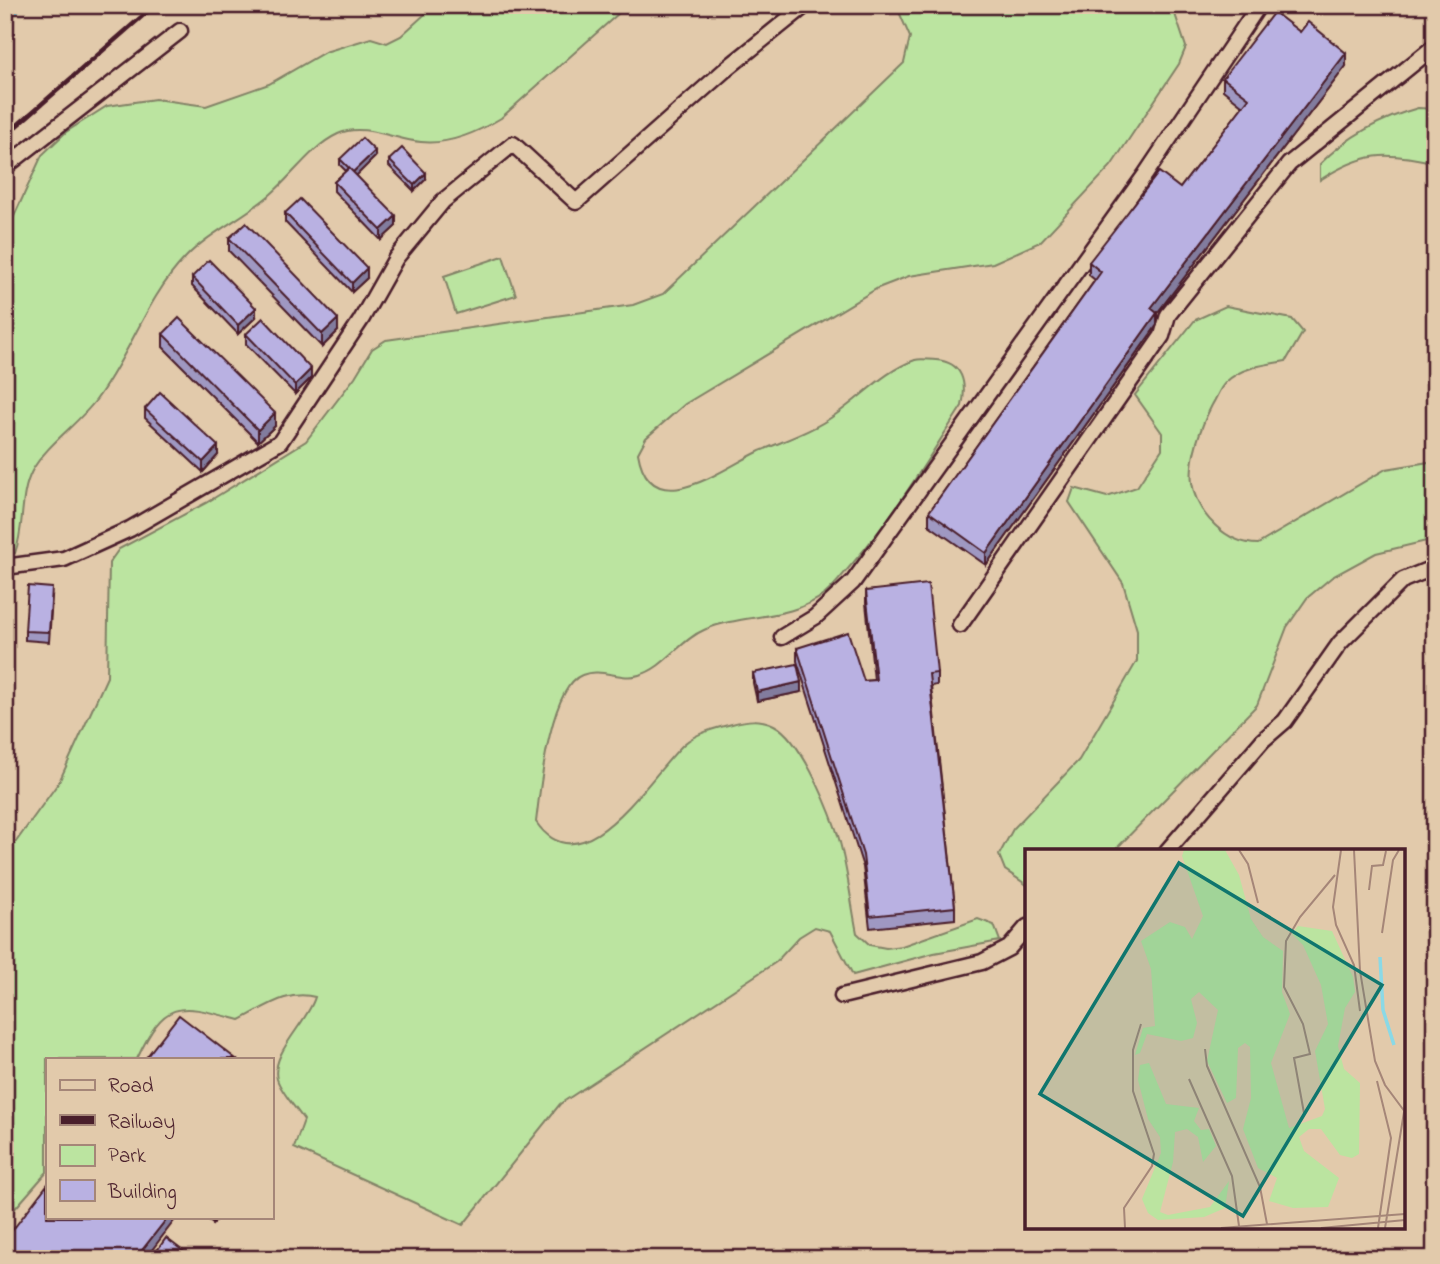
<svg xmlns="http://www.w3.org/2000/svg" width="1440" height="1264" font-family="'Indie Flower',sans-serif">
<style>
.green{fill:#bbe4a0;stroke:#828266;stroke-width:2}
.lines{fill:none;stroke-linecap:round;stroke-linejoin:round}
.river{stroke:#8ad9e6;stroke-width:24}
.minor-casing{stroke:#4a1f2b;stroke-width:19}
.minor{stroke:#e2caab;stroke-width:14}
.rail{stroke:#4a1f2b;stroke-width:4.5}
.wall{fill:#9f98c2;stroke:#4a1f2b;stroke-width:2}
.shaded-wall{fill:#827c9e;stroke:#4a1f2b;stroke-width:2}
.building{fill:#b9b1e2;stroke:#4a1f2b;stroke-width:2}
.inset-river{fill:none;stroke:#8ad9e6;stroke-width:3.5}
.inset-road{fill:none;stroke:#a58678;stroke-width:2}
.view{fill:#0f766e;fill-opacity:0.15;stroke:#0f766e;stroke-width:3.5}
.inset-edge{fill:none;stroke:#4a1f2b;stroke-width:3.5}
</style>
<rect width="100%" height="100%" fill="#e2caab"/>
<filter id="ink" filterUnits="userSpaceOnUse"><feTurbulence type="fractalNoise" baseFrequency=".0143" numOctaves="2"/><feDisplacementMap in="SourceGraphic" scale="14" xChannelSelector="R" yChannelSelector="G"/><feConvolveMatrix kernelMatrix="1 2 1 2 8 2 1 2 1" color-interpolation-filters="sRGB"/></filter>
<g filter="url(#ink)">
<path class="green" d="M435,5H628L501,118C478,132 448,145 421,142C395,140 363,122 338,134C312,146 293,175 271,194C245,217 210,232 186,257C146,298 130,355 96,400C77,425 47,444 32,471C19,496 25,527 15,553H5V236L42,155L66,132L107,106L155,99L206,106L269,84L325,52L371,38L387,43L401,36Z
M896,5H1172L1186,47L1179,64L1111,166L1040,242L993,263L909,276L878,288L685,404L646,438L638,453C650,525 722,469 758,452C785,440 811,432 835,415C862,397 884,371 915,360C921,358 929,360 936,360C963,362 967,383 962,406C927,460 895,515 853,563C844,573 835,586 825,594C789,621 743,613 704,630C680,640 665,668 639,675C621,681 601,667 582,675C550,687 540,789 536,822C583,891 651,774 684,744C696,733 716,728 732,724C747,720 760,718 774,725C800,738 826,801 836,829C847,861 850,899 857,933L870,945L886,948L902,946L978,919L994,925L1000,941L934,953L853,975L830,931L815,927L799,937L776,962L560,1104L463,1225L294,1148L304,1120C296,1108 281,1092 277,1079C270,1053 308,1022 315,997C288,989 264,1008 240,1020C179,1004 166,997 137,1059H47V1172L5,1220V857L59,782L107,677L109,563L119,549L206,503L306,441L355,377L372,349L386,340L633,305L663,294L904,63L910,37Z
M1418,108L1435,109V163C1386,151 1363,152 1320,180V164C1346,137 1382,118 1418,108Z
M503,256L516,295L456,314L444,276Z
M1226,306L1292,319L1303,332L1286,361C1267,364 1241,367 1226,382C1220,387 1216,399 1212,405C1201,426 1189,459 1192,483C1197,515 1227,544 1258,544L1386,469L1435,461V539L1376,553L1332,577L1307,598L1287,627L1257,705L1114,851H1027V885L1005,870L999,855L1013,829L1079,760L1137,661V630L1123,583L1069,502L1074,488L1107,497L1137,487L1162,449V433L1135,395L1195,320Z"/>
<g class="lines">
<path class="river" d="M5,8L9,5"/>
<defs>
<path id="minor" d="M5,167L180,31
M5,567L64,559L130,529L280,442L361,320L396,258L443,201L513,144L576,202L725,70L802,8
M960,625L1162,336L1168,315L1289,164L1435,46
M782,637L815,617L853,582L1145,175L1259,5
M1167,851L1263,740L1285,721L1340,643L1403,580L1435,567
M842,996L982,962L1009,948L1027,927"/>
</defs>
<use href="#minor" class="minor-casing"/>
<use href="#minor" class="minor"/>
<path class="rail" d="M5,136L155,5"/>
</g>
<path class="wall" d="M1300,32L1346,66L1157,313V325L986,565L929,525V512L1095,280L1089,275V262L1180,188L1243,106L1223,90V78Z
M375,157L356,175L396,226L381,240L334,191V182L346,171L340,165V159Z
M389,160L426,179L414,191L389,166Z
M285,213L367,278L352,292L285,222Z
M229,238L338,331L322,347L229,251Z
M192,277L256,317L238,334L192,286Z
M163,334L275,426L258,442L163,347Z
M246,334L311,378L295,394L246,344Z
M145,409L218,455L203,472L145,418Z
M5,574H11L9,615L5,614Z
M866,591L937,673V685L931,686L955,907V919L870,928L863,867L797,661V648L864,681L874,680L866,603Z
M52,597L49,642L25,640V631Z
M753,673L801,692L757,701L753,683Z
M203,1217H219L213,1224Z"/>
<path class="shaded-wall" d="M1346,53V66L1151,321V308Z
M375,151V157L353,179V172Z
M426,173V179L414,191V185Z
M396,216V226L381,240V230Z
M367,268V278L352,292V283Z
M256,308V317L238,334V325Z
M1157,313V325L986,565V553Z
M338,319V331L322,347V334Z
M311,369V378L295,394V385Z
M275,413V426L258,442V430Z
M218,446V455L203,472V462Z
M801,682V692L757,701V692Z
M168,1217H177L145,1259H135Z
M213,1217H219L213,1224Z"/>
<path class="building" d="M1274,12L1300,32L1308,22L1346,53L1151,308L1157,313L986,553L929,512L1101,272L1089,262L1159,172L1180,188L1249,98L1223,78Z
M362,138L375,151L353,172L340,159Z
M402,148L426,173L414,185L389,160Z
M349,168L396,216L381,230L334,182Z
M300,199L367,268L352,283L285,213Z
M246,223L338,319L322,334L229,238Z
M209,260L256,308L238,325L192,277Z
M179,318L275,413L258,430L163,334Z
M263,318L311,369L295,385L246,334Z
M160,392L218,446L203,462L145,409Z
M5,574H11L9,605H5Z
M928,584L937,673L929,674L955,907L870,916L863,855L797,648L848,632L864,681L876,680L866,591Z
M28,586L52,588L49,632L25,631Z
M797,664L801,682L757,692L753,673Z
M179,1015L236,1059H145Z
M47,1185V1217H168L135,1259H5V1240Z
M166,1238L187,1254L184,1259H151Z"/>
</g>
<g transform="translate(1025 849)">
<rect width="380" height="380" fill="#e2caab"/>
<path d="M159,1H200L214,26L226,70L238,88L258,102L257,143L265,165L246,214L264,279L297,267L300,260L290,202L303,175L296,136L278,96L267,85L273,77L307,82L328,128L330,143L320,159L313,197L319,220L335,234L334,305L327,309L315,306L296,280H284L274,288L279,302L314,329L303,358L268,359L244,352L252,329L233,319L218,280L226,249L225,198L220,194L213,199L211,249L202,254L182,212L193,161L174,143L166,150L172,174L168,189L156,192L122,185L115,204L110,206L118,179L130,177L126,120L116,92L145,73L160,78L167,90L178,67L157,7ZM124,214L141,255L174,259L169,272L176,281L184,280L191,297L178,313L173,288L162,280L150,283L148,313L135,363L143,366L185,358L204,332L200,359L179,368L133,371L123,364L117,350L136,304L135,288L123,270L113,231L115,216Z" fill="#bbe4a0"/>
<path class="inset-river" d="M355,108L358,161L369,196"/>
<path class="inset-road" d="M214,1L223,15L233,54M316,1L308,58L311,76L329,116L335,162M329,1L335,122L350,212L360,236L380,263M344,41L347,17L358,16L361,2M357,84L368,11L374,1M180,200L182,217L235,338L242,375M164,230L207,327L214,377M352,232L366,289L353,379M279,264L269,209L285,205L278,175L259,138L261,92L275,68L310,26M100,379L99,359L127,317L129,305L108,242V201L116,175M196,379L380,365M296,379L380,371M360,379L380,257"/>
<path class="view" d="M154,14L357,136L218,367L15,245Z"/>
<rect width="380" height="380" class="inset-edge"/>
</g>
<rect width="1440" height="1264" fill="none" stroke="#e2caab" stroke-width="28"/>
<rect x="14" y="14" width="1412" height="1236" fill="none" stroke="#4a1f2b" stroke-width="2.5" filter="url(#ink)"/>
<rect x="46" y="1058" width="228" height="161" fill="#e2caab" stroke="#a58678" stroke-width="2"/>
<rect x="60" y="1080" width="35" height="10" fill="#e2caab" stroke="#a58678" stroke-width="2"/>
<text x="108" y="1092" font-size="21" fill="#4a1f2b">Road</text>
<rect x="60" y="1115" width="35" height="10" fill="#4a1f2b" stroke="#a58678" stroke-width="2"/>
<text x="108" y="1128" font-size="21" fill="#4a1f2b">Railway</text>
<rect x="60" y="1145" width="35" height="21" fill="#bbe4a0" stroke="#a58678" stroke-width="2"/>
<text x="108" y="1162" font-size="21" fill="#4a1f2b">Park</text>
<rect x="60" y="1180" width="35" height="21" fill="#b9b1e2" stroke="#a58678" stroke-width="2"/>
<text x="108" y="1198" font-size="21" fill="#4a1f2b">Building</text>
</svg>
